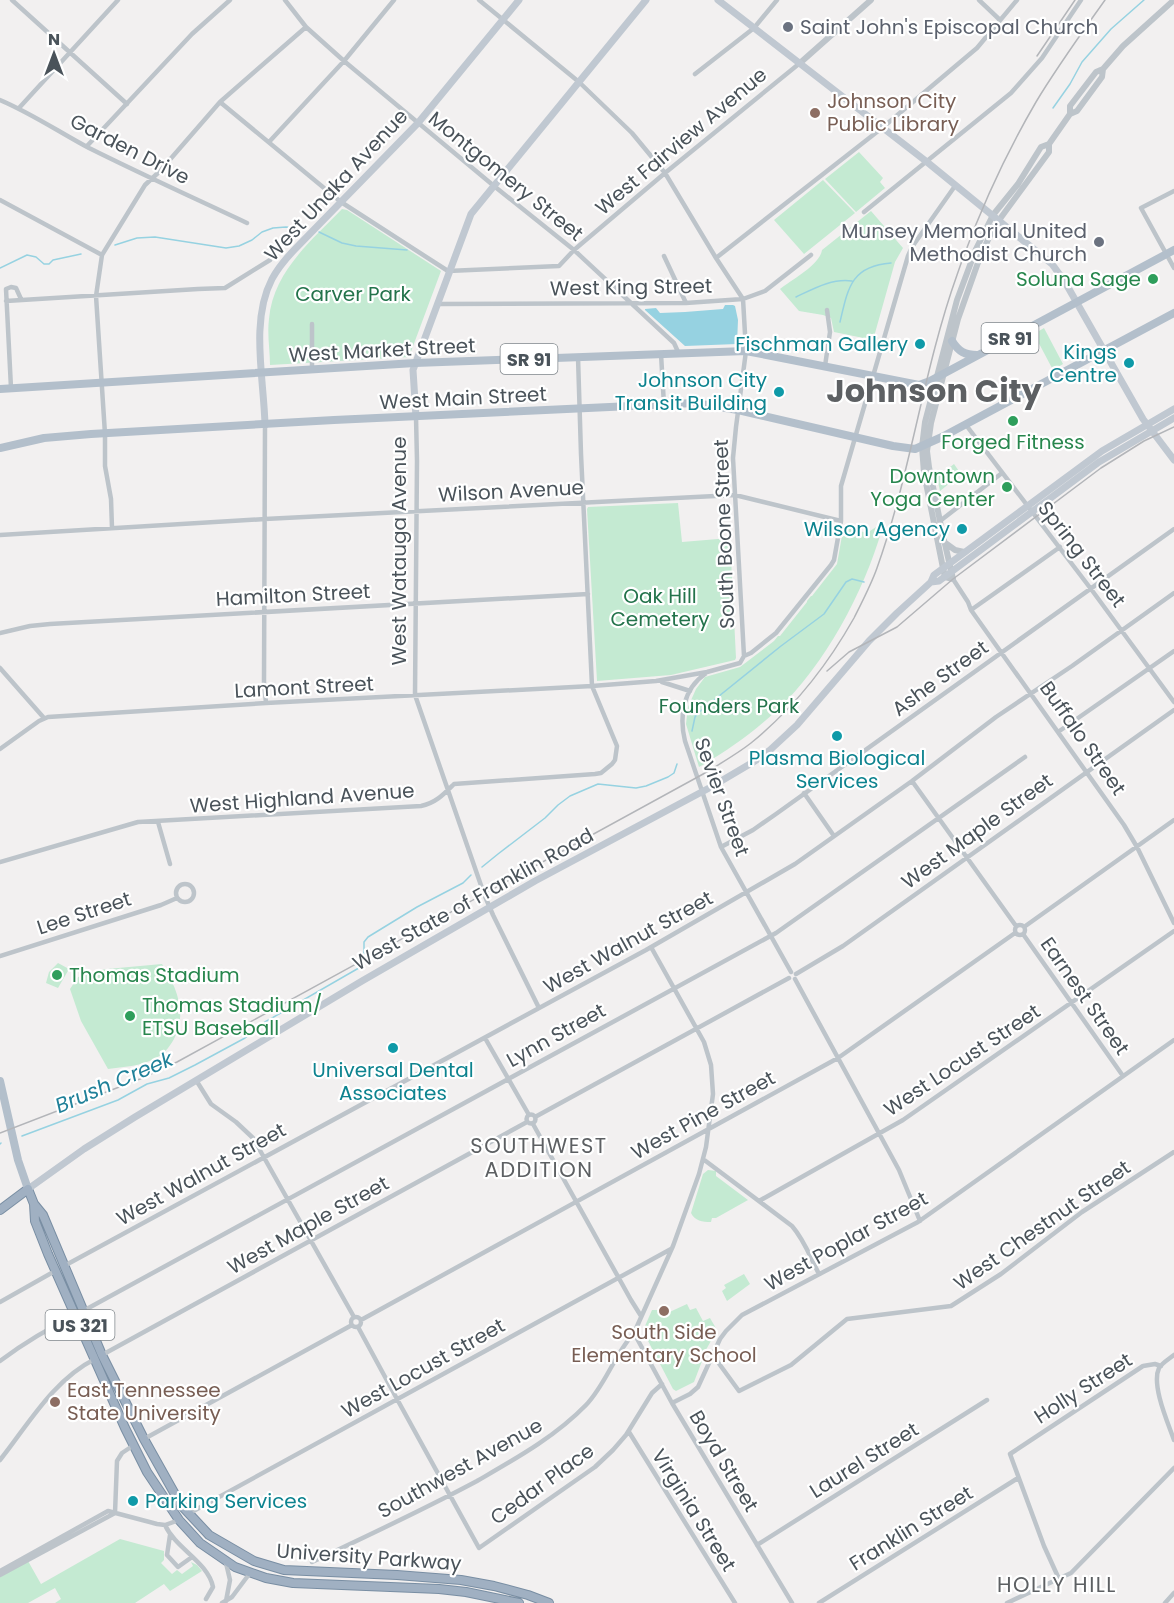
<svg xmlns="http://www.w3.org/2000/svg" width="1174" height="1603" font-family="Poppins,sans-serif">
<style>
.green{fill:#c4ead2}
.water{fill:#96d2e1}
.lines{fill:none;stroke-linecap:round;stroke-linejoin:round}
.stream{stroke:#96d2e1;stroke-width:1.5}
.trunk-casing{stroke:#798ea3;stroke-width:10}
.minor{stroke:#bdc4ca;stroke-width:4.5}
.tertiary{stroke:#bdc4ca;stroke-width:6}
.secondary{stroke:#c0c8d1;stroke-width:7}
.primary{stroke:#b3bfcb;stroke-width:8}
.trunk{stroke:#a0b0c2;stroke-width:8}
.rail{stroke:#b3b5b9;stroke-width:1.5}
.worship-dot{fill:#6b7280;stroke:#fff;stroke-width:2}
.education-dot{fill:#8d6e63;stroke:#fff;stroke-width:2}
.leisure-dot{fill:#2e9e5b;stroke:#fff;stroke-width:2}
.culture-dot{fill:#0f9aa8;stroke:#fff;stroke-width:2}
.labels{text-anchor:middle;dominant-baseline:central;stroke-width:4.5;stroke-linejoin:round;paint-order:stroke}
.shield{fill:#fff;stroke:#80878c;stroke-width:1.5}
.shield-label{font-size:18px;font-weight:bold;fill:#4a535a}
.worship-label{font-size:20px;fill:#5b616d;stroke:#fff;text-anchor:start}
.education-label{font-size:20px;fill:#785e54;stroke:#fff;text-anchor:start}
.street-label{font-size:20px;fill:#4a535a;stroke:#fff}
.leisure-label{font-size:20px;fill:#27864d;stroke:#fff;text-anchor:end}
.park-label{font-size:20px;fill:#23734b;stroke:#fff}
.culture-label{font-size:20px;fill:#0d838f;stroke:#fff;text-anchor:end}
.water-label{font-size:21px;font-style:italic;fill:#1f8099;stroke:#fff}
.neighbourhood-label{font-size:21px;letter-spacing:1.5px;fill:#5d6063;stroke:#fff}
.town-label{font-size:32px;font-weight:bold;fill:#5d6063;stroke:#fff}
</style>
<rect width="100%" height="100%" fill="#f2f0f0"/>
<path class="green" d="M859,152L883,178L880,182L885,188L856,212L825,179Z
M823,180L855,213L804,254L774,220Z
M342,209L347,210L441,271L409,357L270,365C270,350 267,334 269,319C273,272 311,241 342,209Z
M871,211L903,248L895,262L875,333V336L878,337V341L834,332L831,318L823,315L799,311L780,289C791,280 820,265 822,250Z
M1044,328L1063,364L1053,370L1034,334Z
M954,464L961,474L940,491L937,477Z
M678,503L682,542L730,538L736,658L735,660L671,675L597,681L587,509L588,507Z
M876,527L882,529C864,592 825,665 777,710C753,733 727,751 699,767L686,724L688,707L696,689L705,677L740,667L774,641L778,636H780L807,602V601L811,596H812L837,564L843,530L849,528L867,533Z
M58,963L69,969L58,988L46,983L49,972Z
M162,964C176,986 188,1013 174,1039C169,1048 163,1055 154,1059C141,1066 123,1067 108,1069L81,1021L70,989L78,977L96,971L107,969Z
M708,1170L716,1171V1176L748,1200L716,1218H712L711,1222C702,1222 695,1221 691,1213L703,1174Z
M744,1274L750,1284L727,1301L722,1291L726,1288L724,1285Z
M687,1304L690,1310L696,1308L703,1321L710,1318L717,1330L707,1348L694,1382L676,1391L673,1389L646,1337L645,1326L652,1310H660L663,1315Z
M120,1539L164,1551V1560L161,1563L172,1574L177,1570L182,1574L193,1566L191,1562L197,1565L202,1571L170,1591L164,1584L135,1603H55L61,1599L55,1588L28,1603H0V1577L28,1561L41,1584Z"/>
<path class="water" d="M725,305H733L735,306L738,320L737,344L685,346L645,310V309L656,308L660,313L685,312L723,309Z"/>
<g class="lines">
<path class="stream" d="M1053,108L1070,84L1082,62L1111,29L1144,0
M319,232L342,243L356,246L407,250
M115,245L137,238L155,237L226,248L239,246L252,240L262,232L273,228L286,227L305,229
M0,268L27,255L36,257L44,264H49L53,260L81,254
M796,297C813,289 832,278 852,281
M840,322C848,288 851,266 891,263
M692,731L695,717L698,713L781,646L824,614L846,582L852,579L864,582
M482,867L498,854L545,818L558,805L570,796L598,784L636,788L646,786L668,777L674,773L677,764
M22,1136L118,1100L147,1084L169,1078L195,1065L245,1038L265,1022L364,965V942L368,937L417,907L463,883L471,875
M0,1144L1,1143"/>
<defs>
<path id="trunk" d="M34,1204L43,1215L102,1355L144,1439L181,1505L209,1535L254,1561L284,1570L397,1575L461,1580L494,1586L528,1595L549,1603
M0,1210L28,1189L34,1204L35,1221L48,1254L125,1428L147,1472L179,1520L200,1543L235,1567L266,1578L293,1583L439,1589L466,1592L519,1603"/>
</defs>
<use href="#trunk" class="trunk-casing"/>
<path class="minor" d="M12,0L127,104
M285,0L306,27L344,61L494,186L574,250L674,343L679,354
M479,0L579,82L632,133L665,173L716,258L743,299L746,351L736,427L733,458L744,656
M979,0L1000,20
M695,74L754,28L777,0
M0,100C31,113 59,132 89,148C141,174 194,198 247,223
M220,102L341,202L448,271L559,266L574,250L665,173L800,63
M19,108L118,0
M269,142L344,61L394,0
M87,146L192,34L230,0
M1174,191L1141,208L1174,268
M0,200L102,255
M864,212L1011,93L1042,58L1081,0
M664,256L686,303
M716,258L882,128L977,48L1017,0
M6,301L198,289L225,288L270,260
M438,304L686,303L743,299L765,291L811,255
M312,324V370
M661,354L664,405
M825,366L830,332L827,310
M11,388L6,289L11,287L16,288L21,299
M416,417L417,461L415,695L484,894L493,915L539,1008
M265,425L264,682L266,703
M966,425L1091,589L1174,702
M940,521L1002,473
M112,528L111,499L105,466V434L96,296L102,255L145,185L160,171L220,102L306,27
M0,535L265,519L735,495L841,521
M953,579L968,602L971,610L1124,825L1137,847L1174,923
M971,610L1060,547
M0,633L30,626L50,624L588,594
M0,668L44,718
M705,674C683,689 679,717 685,741L721,847L791,972
M662,682L690,691
M1058,732L1174,651
M0,749L39,721L48,717L266,703L592,686L656,681L707,672L740,663L744,656L751,653L776,633L831,565L834,560L841,521V486L908,256L912,247L955,186
M912,781L1016,926
M804,793L834,836
M158,822L170,864
M721,847L753,830L776,814L1174,529
M0,862L138,822L421,806C436,803 444,794 454,784L595,774L601,773L612,764L615,760L617,746L592,686L581,454L578,357
M176 893a9 9 0 1 1 18 0a9 9 0 1 1-18 0Z
M1015 930a5 5 0 1 1 10 0a5 5 0 1 1-10 0Z
M1024,927L1174,820
M1023,934L1123,1076
M0,956L161,905L177,898
M796,974L843,946L1174,710
M795,979L899,1170L920,1221
M485,1038L529,1115
M196,1080L211,1104L236,1122L253,1138L354,1317
M526.5 1119a4.5 4.5 0 1 1 9 0a4.5 4.5 0 1 1-9 0Z
M535,1117L789,978
M533,1124L631,1300L641,1316
M703,1159L792,1226C805,1241 810,1257 819,1274
M759,1201L903,1120L1174,931
M64,1266L646,950L795,864L912,781L996,717L1072,666L1174,593
M0,1302L55,1271
M83,1311L776,933L1025,757
M351 1322a5 5 0 1 1 10 0a5 5 0 1 1-10 0Z
M361,1320L838,1058L1015,933
M358,1327L397,1399L479,1548L595,1467L613,1450L626,1435L652,1393L662,1384
M634,1333L672,1403L792,1603
M712,1354L739,1391L791,1365L847,1319L951,1306L1001,1274L1082,1212L1174,1152
M102,1355L527,1122
M1174,1355C1169,1359 1162,1363 1159,1368C1151,1385 1168,1423 1174,1440
M0,1361C24,1343 49,1328 76,1315
M672,1403L690,1394L698,1387L720,1339L726,1331L742,1315L918,1222L1174,1040
M629,1432L735,1603
M144,1439L352,1325
M0,1460C28,1425 53,1380 95,1359
M115,1513L117,1461L122,1453L134,1445
M188,1514L671,1249
M165,1525C176,1549 208,1562 213,1587L206,1599
M170,1535L167,1555L178,1567L192,1557
M757,1545L987,1400
M312,1562C367,1536 423,1510 477,1481C515,1459 555,1437 586,1405C606,1384 614,1355 634,1333L673,1246L699,1174L706,1147L713,1094L711,1065L704,1042L651,947
M226,1563L230,1580L226,1601
M0,1571L108,1511L157,1524L165,1525L179,1520
M0,1575L115,1513
M1059,1579L1044,1546L1010,1454L1143,1366L1155,1364L1161,1366
M222,1603L232,1597L250,1573
M819,1603L1018,1478
M1007,1603L1071,1573L1174,1468
M1165,1603L1174,1593"/>
<path class="tertiary" d="M800,63L871,0
M1070,114V106L1096,72L1103,69L1123,46L1174,0
M1049,144V152L994,227L980,257L958,319L931,423L927,451L929,467L942,531L953,579L945,577L943,568L924,473L922,447L925,422L957,300L976,249L993,215L1018,184L1041,147L1049,144L1070,114L1077,111L1102,77L1103,69
M944,542L955,550L964,552"/>
<path class="secondary" d="M718,0L927,162L1052,264L1065,282L1143,419L1174,460
M416,417L413,370L471,214L646,0
M265,425C264,379 250,321 272,279C279,266 288,256 298,246L418,123L519,0
M931,582L939,581L1099,462L1174,418
M28,1189L84,1149L135,1117L362,981L535,881L711,787L755,761L770,750L797,725L869,641L897,613L931,582L934,575L1102,451L1174,409"/>
<path class="primary" d="M952,341C959,352 965,355 977,355
M0,389L415,363L746,351L919,385L930,381L1174,250
M0,448L44,438L91,434L334,420L695,403L738,410L893,446L915,449L942,437L1174,313
M0,1081L18,1160L28,1189"/>
<use href="#trunk" class="trunk"/>
<path class="rail" d="M1037,56L1075,0
M827,671L849,652L897,627L953,579L1101,468L1144,441L1174,427
M0,1133L140,1079L177,1062L705,773C721,763 737,754 751,743C794,708 827,666 854,618C862,602 871,585 877,568C911,473 923,370 957,275C978,214 1004,157 1036,102C1057,67 1081,34 1105,0"/>
</g>
<g class="worship-dot">
<circle cx="788" cy="27" r="6"/>
<circle cx="1099" cy="242" r="6"/>
</g>
<g class="education-dot">
<circle cx="815" cy="113" r="6"/>
<circle cx="664" cy="1311" r="6"/>
<circle cx="55" cy="1402" r="6"/>
</g>
<g class="leisure-dot">
<circle cx="1153" cy="279" r="6"/>
<circle cx="1013" cy="421" r="6"/>
<circle cx="1007" cy="487" r="6"/>
<circle cx="57" cy="975" r="6"/>
<circle cx="130" cy="1016" r="6"/>
</g>
<g class="culture-dot">
<circle cx="920" cy="344" r="6"/>
<circle cx="1129" cy="363" r="6"/>
<circle cx="779" cy="392" r="6"/>
<circle cx="962" cy="529" r="6"/>
<circle cx="837" cy="736" r="6"/>
<circle cx="393" cy="1048" r="6"/>
<circle cx="133" cy="1501" r="6"/>
</g>
<g class="labels">
<g class="shield">
<rect x="981.5" y="323" width="57" height="30" rx="4.5"/>
<rect x="500.5" y="344" width="57" height="30" rx="4.5"/>
<rect x="45.5" y="1310" width="69" height="30" rx="4.5"/>
</g>
<g class="shield-label">
<text x="1010" y="338">SR 91</text>
<text x="529" y="359">SR 91</text>
<text x="80" y="1325">US 321</text>
</g>
<g class="worship-label">
<text x="800" y="27">Saint John's Episcopal Church</text>
<text x="1087" y="231" text-anchor="end">Munsey Memorial United<tspan x="1087" dy="23">Methodist Church</tspan></text>
</g>
<g class="education-label">
<text x="827" y="101">Johnson City<tspan x="827" dy="23">Public Library</tspan></text>
<text x="664" y="1332" text-anchor="middle">South Side<tspan x="664" dy="23">Elementary School</tspan></text>
<text x="67" y="1390">East Tennessee<tspan x="67" dy="23">State University</tspan></text>
</g>
<g class="street-label">
<text transform="translate(681 141) rotate(-40)">West Fairview Avenue</text>
<text transform="translate(130 149) rotate(27)">Garden Drive</text>
<text transform="translate(506 176) rotate(39)">Montgomery Street</text>
<text transform="translate(336 185) rotate(-47)">West Unaka Avenue</text>
<text transform="translate(631 287) rotate(-1)">West King Street</text>
<text transform="translate(382 350) rotate(-3)">West Market Street</text>
<text transform="translate(463 398) rotate(-3)">West Main Street</text>
<text transform="translate(511 491) rotate(-3)">Wilson Avenue</text>
<text transform="translate(724 534) rotate(-92)">South Boone Street</text>
<text transform="translate(399 551) rotate(-90)">West Watauga Avenue</text>
<text transform="translate(1082 554) rotate(52)">Spring Street</text>
<text transform="translate(293 595) rotate(-3)">Hamilton Street</text>
<text transform="translate(940 678) rotate(-36)">Ashe Street</text>
<text transform="translate(304 687) rotate(-3)">Lamont Street</text>
<text transform="translate(1083 738) rotate(55)">Buffalo Street</text>
<text transform="translate(722 797) rotate(70)">Sevier Street</text>
<text transform="translate(302 798) rotate(-4)">West Highland Avenue</text>
<text transform="translate(977 831) rotate(-36)">West Maple Street</text>
<text transform="translate(473 899) rotate(-29)">West State of Franklin Road</text>
<text transform="translate(84 913) rotate(-18)">Lee Street</text>
<text transform="translate(628 942) rotate(-29)">West Walnut Street</text>
<text transform="translate(1085 996) rotate(55)">Earnest Street</text>
<text transform="translate(556 1035) rotate(-29)">Lynn Street</text>
<text transform="translate(962 1060) rotate(-34)">West Locust Street</text>
<text transform="translate(703 1115) rotate(-29)">West Pine Street</text>
<text transform="translate(201 1174) rotate(-29)">West Walnut Street</text>
<text transform="translate(308 1225) rotate(-29)">West Maple Street</text>
<text transform="translate(1042 1225) rotate(-35)">West Chestnut Street</text>
<text transform="translate(846 1241) rotate(-29)">West Poplar Street</text>
<text transform="translate(423 1368) rotate(-29)">West Locust Street</text>
<text transform="translate(1083 1388) rotate(-33)">Holly Street</text>
<text transform="translate(864 1460) rotate(-32)">Laurel Street</text>
<text transform="translate(724 1461) rotate(59)">Boyd Street</text>
<text transform="translate(460 1468) rotate(-29)">Southwest Avenue</text>
<text transform="translate(542 1484) rotate(-36)">Cedar Place</text>
<text transform="translate(694 1510) rotate(58)">Virginia Street</text>
<text transform="translate(911 1528) rotate(-32)">Franklin Street</text>
<text transform="translate(369 1557) rotate(4)">University Parkway</text>
</g>
<g class="leisure-label">
<text x="1141" y="279">Soluna Sage</text>
<text x="1013" y="442" text-anchor="middle">Forged Fitness</text>
<text x="995" y="476">Downtown<tspan x="995" dy="23">Yoga Center</tspan></text>
<text x="69" y="975" text-anchor="start">Thomas Stadium</text>
<text x="142" y="1005" text-anchor="start">Thomas Stadium/<tspan x="142" dy="23">ETSU Baseball</tspan></text>
</g>
<g class="park-label">
<text x="353" y="294">Carver Park</text>
<text x="660" y="596">Oak Hill<tspan x="660" dy="23">Cemetery</tspan></text>
<text x="729" y="706">Founders Park</text>
</g>
<g class="culture-label">
<text x="908" y="344">Fischman Gallery</text>
<text x="1117" y="352">Kings<tspan x="1117" dy="23">Centre</tspan></text>
<text x="767" y="380">Johnson City<tspan x="767" dy="23">Transit Building</tspan></text>
<text x="950" y="529">Wilson Agency</text>
<text x="837" y="758" text-anchor="middle">Plasma Biological<tspan x="837" dy="23">Services</tspan></text>
<text x="393" y="1070" text-anchor="middle">Universal Dental<tspan x="393" dy="23">Associates</tspan></text>
<text x="145" y="1501" text-anchor="start">Parking Services</text>
</g>
<g class="water-label">
<text transform="translate(114 1082) rotate(-23)">Brush Creek</text>
</g>
<g class="neighbourhood-label">
<text x="539" y="1145">SOUTHWEST<tspan x="539" dy="24">ADDITION</tspan></text>
<text x="1057" y="1584">HOLLY HILL</text>
</g>
<g class="town-label">
<text x="934" y="390">Johnson City</text>
</g>
</g>
<g transform="translate(54 54)" stroke="#ffffff" stroke-width="4.5" paint-order="stroke">
<path d="M0-4.5L10 22L0 15L-10 22Z" fill="#4a535a"/>
<text y="-9" font-size="16" font-weight="bold" text-anchor="middle" fill="#4a535a">N</text>
</g>
</svg>
